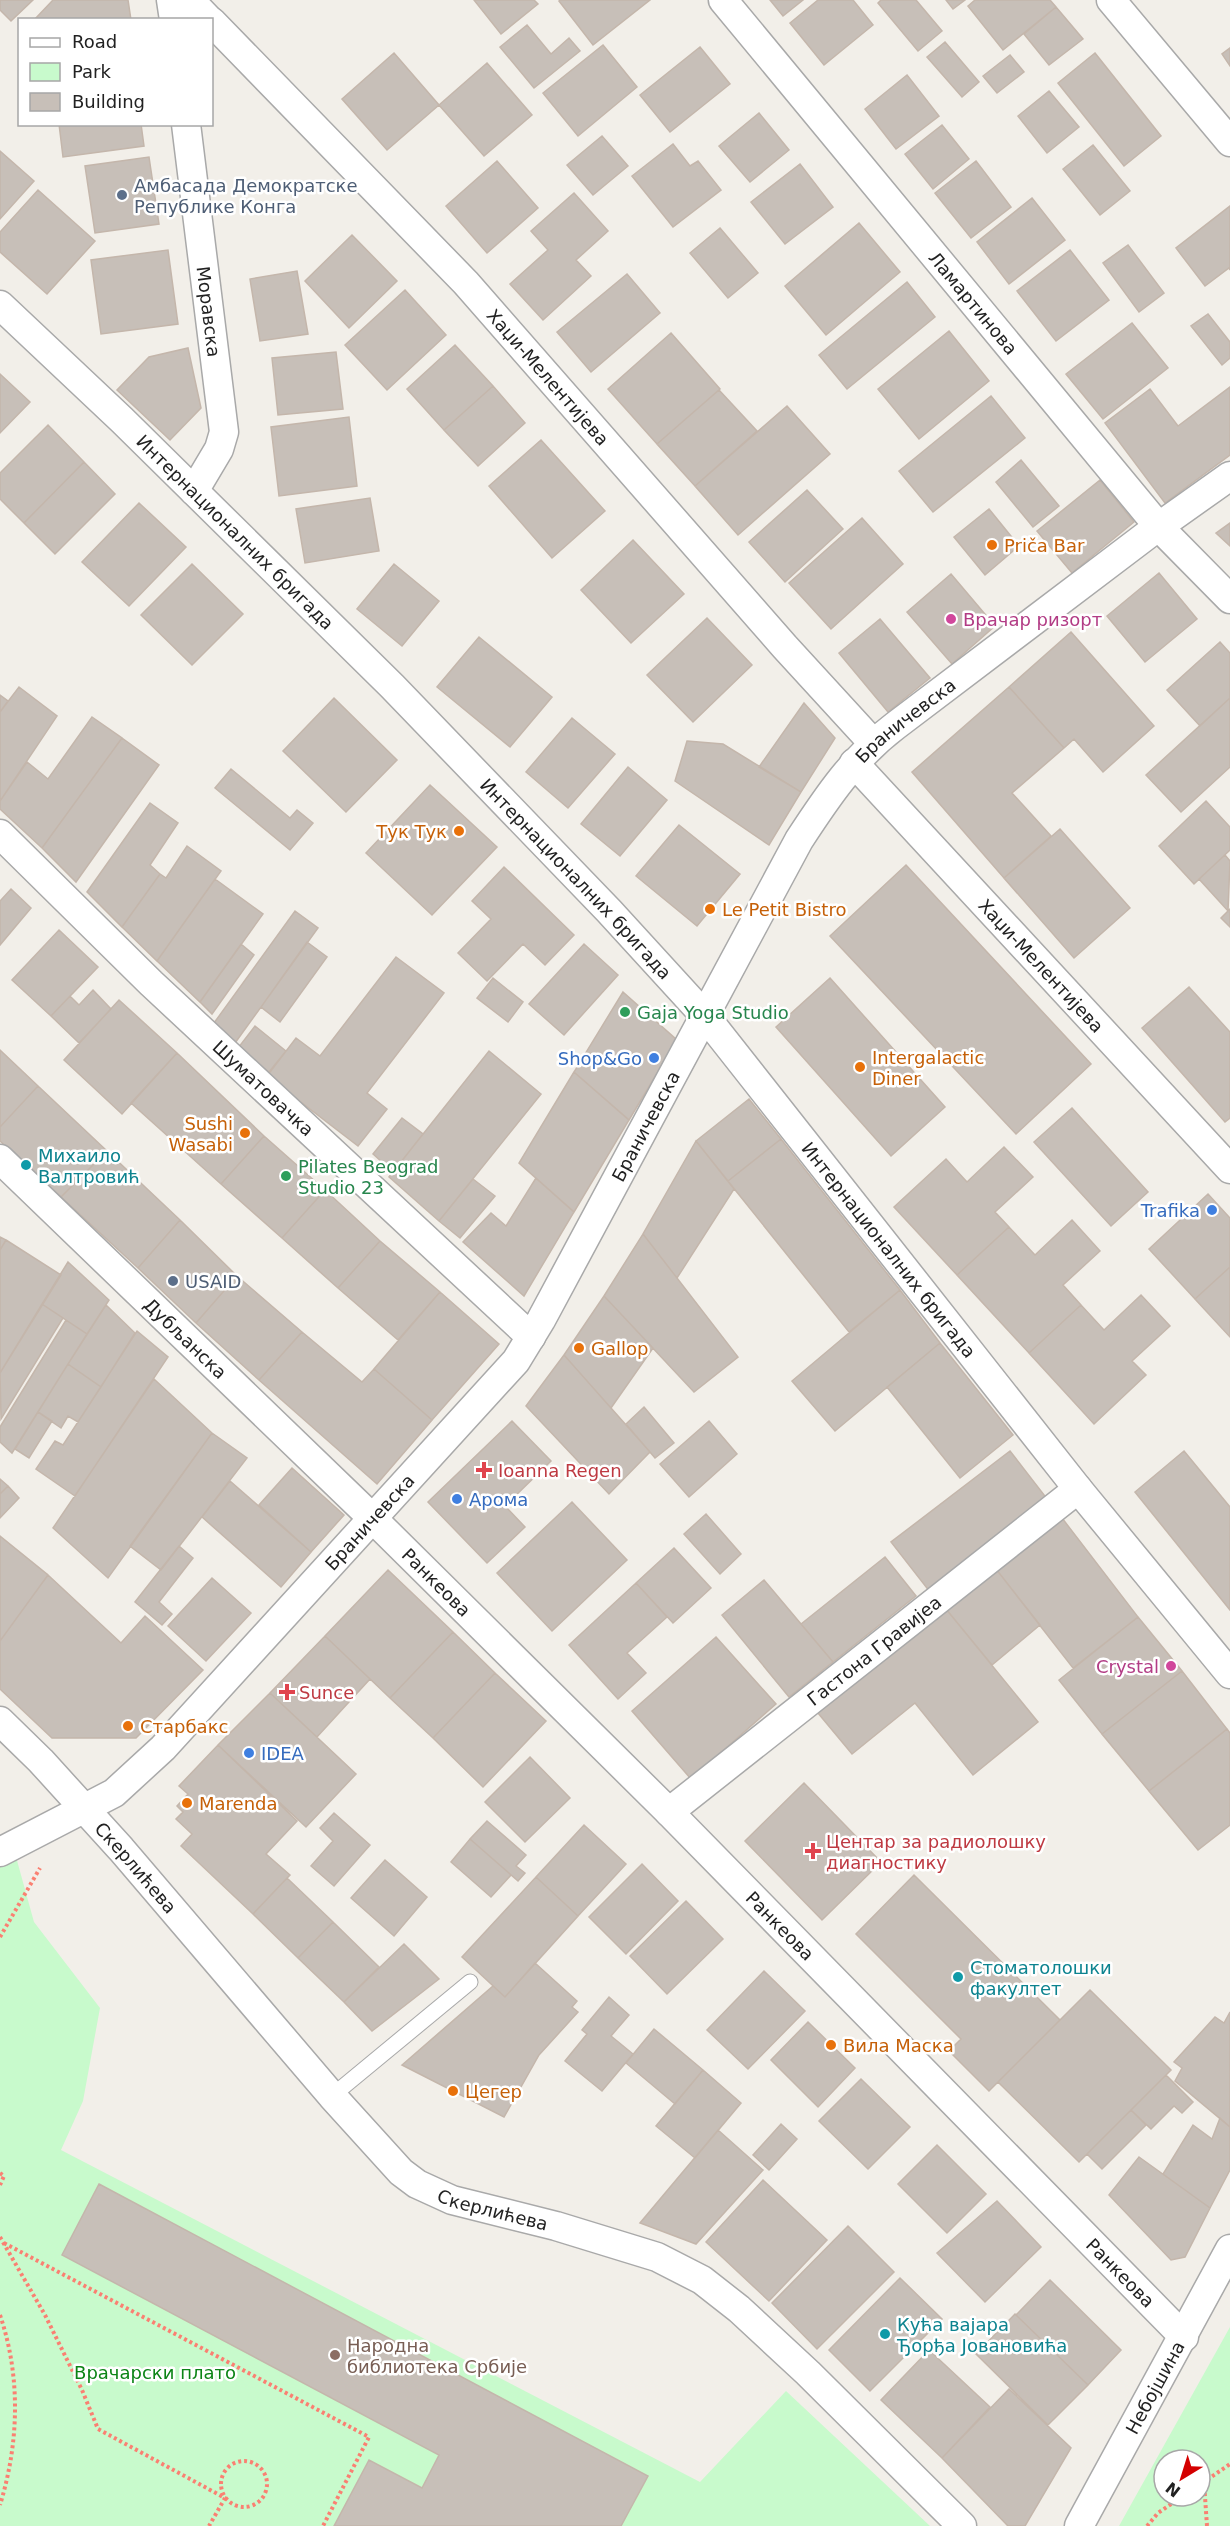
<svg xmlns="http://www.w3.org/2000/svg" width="1230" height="2526" font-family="'DejaVu Sans',sans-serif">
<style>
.park{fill:#c8facc;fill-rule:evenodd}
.building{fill:#c7bfb8;stroke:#c4b6ab;stroke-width:1.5}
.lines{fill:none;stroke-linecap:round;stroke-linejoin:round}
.lane-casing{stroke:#a9a9a9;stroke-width:17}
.street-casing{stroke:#a9a9a9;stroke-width:31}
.path{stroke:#fa8072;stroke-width:4;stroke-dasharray:3 3;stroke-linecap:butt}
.lane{stroke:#fff;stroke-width:15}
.street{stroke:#fff;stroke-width:28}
.service-dot{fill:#5c6f8a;stroke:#fff;stroke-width:2}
.food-dot{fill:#e8710a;stroke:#fff;stroke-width:2}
.hotel-dot{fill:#d1479c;stroke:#fff;stroke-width:2}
.leisure-dot{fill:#2e9e5b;stroke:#fff;stroke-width:2}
.shop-dot{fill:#3f7fe0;stroke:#fff;stroke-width:2}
.culture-dot{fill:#0f9aa8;stroke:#fff;stroke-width:2}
.health-dot{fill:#e0444e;stroke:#fff;stroke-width:2}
.education-dot{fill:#8d6e63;stroke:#fff;stroke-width:2}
.labels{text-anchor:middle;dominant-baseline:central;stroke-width:5;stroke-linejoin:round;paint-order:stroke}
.service-label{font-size:18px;fill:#4e5e75;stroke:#fff;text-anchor:start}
.street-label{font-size:18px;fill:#222;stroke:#fff}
.food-label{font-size:18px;fill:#c56008;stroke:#fff;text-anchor:start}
.hotel-label{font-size:18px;fill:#b23c85;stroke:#fff;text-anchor:start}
.leisure-label{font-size:18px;fill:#27864d;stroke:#fff;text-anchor:start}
.shop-label{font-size:18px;fill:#366cbe;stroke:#fff;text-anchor:end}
.culture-label{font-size:18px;fill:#0d838f;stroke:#fff;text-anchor:start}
.health-label{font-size:18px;fill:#be3a42;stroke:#fff;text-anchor:start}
.education-label{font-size:18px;fill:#785e54;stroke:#fff;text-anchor:start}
.park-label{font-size:18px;fill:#0c8416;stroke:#fff}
</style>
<rect width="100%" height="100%" fill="#f2efe9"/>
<path class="park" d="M13,1846L34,1922L100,2008L83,2101L61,2150L700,2482L786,2391L930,2526H0V1852Z
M1230,2327V2526H1119ZM1164,2460H1200V2496H1164Z"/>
<path class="building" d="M0,0H33L11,21L0,10Z
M53,0H128L131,20H34Z
M474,0H534L538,4L501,34Z
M560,0H650L593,45L559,1Z
M770,0H803L783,16Z
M818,0H853L873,25L824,65L790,23Z
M881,0H916L942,31L918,51L878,3Z
M946,0H965L953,9Z
M975,0H1050L1056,7L1003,50L968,6Z
M1056,7L1083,39L1049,65L1024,34Z
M527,25L551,54L569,38L580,51L534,88L500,47Z
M945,42L979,82L962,97L927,57Z
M603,45L637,87L578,136L543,93Z
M700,47L730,84L670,132L640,95Z
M1230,48V66L1222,54Z
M394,53L439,105L387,150L342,99Z
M1095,53L1161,136L1124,166L1058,83Z
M1010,55L1024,72L997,93L983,76Z
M487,63L532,115L484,156L439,105Z
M907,75L939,116L896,149L865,109Z
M1049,91L1079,127L1047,153L1018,116Z
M759,113L789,150L750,182L719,146Z
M59,124H141L144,146L63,157Z
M942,125L969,159L933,189L905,154Z
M602,136L628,166L593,195L567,165Z
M673,144L690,166L698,161L721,190L673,227L632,176Z
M1093,145L1130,191L1100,215L1063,169Z
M0,151L34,181L0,219Z
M149,157L159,224L95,233L85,166Z
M497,161L538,208L487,253L446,206Z
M976,161L1011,207L971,238L935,193Z
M800,164L833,207L785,244L751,202Z
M38,190L95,241L47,294L0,252V232Z
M574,193L608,231L576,260L591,276L543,320L510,284L548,250L531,231Z
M1032,198L1065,240L1009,284L977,242Z
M1230,206V270L1229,268L1205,286L1176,248Z
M859,223L900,272L826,335L785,286Z
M720,228L758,273L728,298L690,253Z
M352,235L397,281L349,328L305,281Z
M1128,245L1164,293L1139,312L1103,263Z
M168,250L178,324L101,334L91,260Z
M1070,250L1109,300L1056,341L1017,291Z
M297,271L308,334L260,341L250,279Z
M627,274L660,313L591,372L557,332Z
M907,282L935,317L847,389L819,355Z
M405,290L446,335L387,390L345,345Z
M1208,314L1230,342V358L1222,365L1191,326Z
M1132,323L1168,368L1103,419L1066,374Z
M949,331L989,381L919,439L878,389Z
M671,333L720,389L657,444L608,389Z
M455,345L493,386L444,430L407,389Z
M188,348L201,408L170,440L117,390L149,357Z
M336,352L343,409L278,415L272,358Z
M0,374L30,402L0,433Z
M493,386L525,423L478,466L444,430Z
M1230,387V455L1165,503L1105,423L1150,389L1178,426Z
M719,390L757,431L695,486L657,444Z
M991,396L1025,438L933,512L899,471Z
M787,406L830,454L738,535L695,486Z
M349,417L357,486L279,496L271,427Z
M48,425L84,462L24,523L0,499V473Z
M541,440L605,511L552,558L489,486Z
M1021,460L1059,506L1033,527L996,482Z
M84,462L115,494L55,554L24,523Z
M1100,480L1134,522L1072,573L1037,531Z
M807,490L843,529L785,582L749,542Z
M370,498L379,551L305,563L296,509Z
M139,503L186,547L129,606L82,562Z
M989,509L1019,546L985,575L954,537Z
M862,518L903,564L831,629L789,583Z
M1230,523V546L1216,533Z
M633,540L684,594L631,643L581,590Z
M192,564L243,614L192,665L141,615Z
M394,564L439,601L402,646L357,609Z
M1159,573L1197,619L1145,662L1107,616Z
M951,574L995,626L952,664L907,612Z
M707,618L752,665L693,722L647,675Z
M880,619L930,678L888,712L839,653Z
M1071,632L1154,726L1103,772L1074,739L1064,748L1009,687Z
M479,637L552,697L510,747L437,687Z
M1220,642L1230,653V698L1200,726L1167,690Z
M19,687L57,716L0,801V712Z
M1009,687L1064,748L1012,793L1051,836L1004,878L912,772Z
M0,695L8,701L0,712Z
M334,698L397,760L346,812L283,751Z
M1230,698V767L1181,812L1146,775Z
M804,703L835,738L801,792L759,767Z
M92,717L122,738L42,848L0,809V801L27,762L48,779Z
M572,718L615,754L568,808L526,772Z
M122,738L159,765L76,882L42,848Z
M687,741L723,744L801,792L769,845L675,781Z
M628,767L667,800L620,856L581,824Z
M231,769L290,818L297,810L313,823L290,850L215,788Z
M430,785L497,847L432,915L366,853Z
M1206,801L1230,827V850L1194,884L1159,846Z
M150,803L178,823L150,865L160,874L122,927L87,892Z
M679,825L740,874L697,926L636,876Z
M1060,829L1130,908L1074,958L1004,878Z
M187,846L221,871L157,961L122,927L160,874L166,878Z
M1225,855L1230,861L1228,911L1199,879Z
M906,865L1091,1064L1016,1134L830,936Z
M504,867L574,935L545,965L523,944L487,981L458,953L491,919L472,901Z
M215,879L263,914L200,1002L157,961Z
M11,889L31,908L0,945V901Z
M1230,909V927L1221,918Z
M295,911L318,928L235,1043L214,1023Z
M59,930L98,967L51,1016L12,980Z
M307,942L327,957L280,1022L261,1007Z
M241,944L254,955L212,1014L200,1002Z
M584,944L618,975L564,1035L529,1004Z
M396,957L444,993L367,1093L387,1109L358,1146L267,1076L296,1038L320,1056Z
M493,978L523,1002L508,1022L477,998Z
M830,978L945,1107L891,1156L776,1027Z
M1189,987L1230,1032V1118L1225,1122L1142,1028Z
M93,990L111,1009L79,1043L51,1016L70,996L79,1005Z
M623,992L677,1040L629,1120L574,1072Z
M119,1000L177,1053L122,1114L64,1060Z
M255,1026L286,1051L269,1072L238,1048Z
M0,1050L38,1086L0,1127Z
M489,1051L541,1094L439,1221L389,1177Z
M177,1053L264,1136L221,1184L131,1103Z
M574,1072L629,1120L574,1212L519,1163Z
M38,1086L107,1151L61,1197L0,1141V1127Z
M749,1099L781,1139L728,1181L696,1141Z
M1072,1108L1148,1192L1111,1226L1034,1142Z
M402,1118L423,1134L393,1172L373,1154Z
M264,1136L325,1190L282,1238L221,1184Z
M781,1139L900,1290L849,1332L728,1181Z
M696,1141L734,1189L677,1278L643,1234Z
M1004,1147L1033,1177L995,1212L1009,1227L957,1275L894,1207L946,1159L967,1182Z
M107,1151L180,1220L138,1268L61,1197Z
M536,1178L574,1212L524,1296L463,1242L491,1213L506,1226Z
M473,1179L495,1196L460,1238L439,1221Z
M325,1190L380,1241L338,1288L282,1238Z
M1208,1194L1230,1218V1267L1195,1299L1149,1249Z
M180,1220L237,1276L196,1323L138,1268Z
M1072,1220L1100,1251L1063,1285L1081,1305L1029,1353L957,1275L1009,1227L1035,1255Z
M643,1234L738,1357L694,1392L604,1296Z
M0,1237L6,1240L0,1250Z
M6,1240L61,1275L0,1373V1250Z
M380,1241L440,1292L398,1340L338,1288Z
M68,1262L109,1300L87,1334L42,1304Z
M1230,1267V1337L1195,1299Z
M237,1276L302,1332L259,1380L196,1323Z
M900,1290L940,1343L835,1431L792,1381Z
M440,1292L499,1344L432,1420L374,1369Z
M1141,1295L1170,1326L1132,1361L1146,1375L1094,1424L1029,1353L1081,1305L1104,1330Z
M604,1296L653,1348L611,1408L564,1355Z
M42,1304L63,1318L1,1419L0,1373Z
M106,1305L135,1333L101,1387L68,1364Z
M66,1320L87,1334L12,1453L0,1442V1427Z
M137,1331L168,1357L75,1496L36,1469L55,1441L63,1445Z
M302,1332L362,1382L374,1369L432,1420L377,1484L259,1380Z
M940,1343L1013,1435L960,1478L887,1387Z
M564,1355L650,1452L609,1494L526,1406Z
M68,1364L101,1387L78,1422L68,1416L61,1428L38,1412Z
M154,1379L212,1433L108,1578L53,1528Z
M644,1407L674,1443L655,1458L626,1424Z
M38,1412L52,1421L29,1458L15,1449Z
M512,1421L551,1461L505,1506L525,1527L487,1563L428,1502Z
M709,1421L737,1454L689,1497L660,1464Z
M212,1433L247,1458L161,1570L130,1546Z
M1010,1451L1048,1500L930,1592L891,1542Z
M1184,1451L1230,1507V1610L1135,1492Z
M292,1468L344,1515L311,1552L259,1505Z
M0,1479L8,1486L0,1494Z
M230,1481L311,1552L281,1587L202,1517Z
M8,1486L19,1498L0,1518V1494Z
M572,1502L627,1560L552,1631L497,1573Z
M706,1514L741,1554L720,1574L684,1534Z
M1062,1518L1138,1617L1073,1668L996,1569Z
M0,1536L48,1575L0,1641Z
M179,1546L193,1558L159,1602L172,1614L162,1625L135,1602Z
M674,1548L711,1588L673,1623L636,1583Z
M885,1557L916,1596L833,1662L801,1624Z
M996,1569L1040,1625L992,1665L946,1609Z
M388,1570L453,1632L390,1698L325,1636Z
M48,1575L121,1643L145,1616L203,1670L136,1738H52L0,1689V1641Z
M212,1578L251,1613L206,1661L168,1626Z
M764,1580L833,1662L789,1697L722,1615Z
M636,1583L667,1617L627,1653L646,1673L618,1699L569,1645Z
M946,1609L1038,1722L973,1775L915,1703L852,1754L818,1713Z
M1138,1617L1182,1671L1102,1734L1059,1680Z
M453,1632L495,1673L433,1738L390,1698Z
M325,1636L370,1679L317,1737L270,1693Z
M716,1637L776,1704L691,1779L632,1711Z
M1182,1671L1227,1729L1149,1791L1102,1734Z
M495,1673L546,1721L483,1787L433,1738Z
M270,1693L356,1774L306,1827L218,1745Z
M1227,1729L1230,1733V1825L1198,1850L1149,1791Z
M218,1745L297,1821L266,1854L290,1875L253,1914L181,1846L192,1834L176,1819L183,1812L177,1806L188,1794L179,1786Z
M530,1757L570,1798L525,1842L485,1802Z
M804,1783L881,1862L822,1920L745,1841Z
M334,1813L370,1845L334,1886L311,1866L333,1841L320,1828Z
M487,1821L526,1855L516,1866L525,1873L518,1881L470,1839Z
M584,1825L626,1864L578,1916L536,1877Z
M470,1839L511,1875L491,1897L451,1862Z
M385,1860L427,1897L394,1936L351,1898Z
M642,1864L678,1901L626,1954L589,1917Z
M914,1875L1060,2020L989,2091L949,2051L961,2039L856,1934Z
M536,1877L578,1916L505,1997L462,1957Z
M287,1878L333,1922L298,1958L253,1914Z
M686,1901L723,1939L667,1994L630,1956Z
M333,1922L379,1967L344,2002L298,1958Z
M404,1944L439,1979L372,2031L344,2002Z
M535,1963L577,2001L572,2007L578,2012L539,2055L504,2117L402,2065L493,1986L505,1997Z
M764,1971L805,2011L748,2069L707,2030Z
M1090,1990L1171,2070L1079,2162L998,2082Z
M609,1997L629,2015L611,2036L633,2054L602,2091L565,2061L587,2034L582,2030Z
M1230,2012V2127L1175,2081L1182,2068L1174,2062L1215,2017L1224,2023Z
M808,2022L855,2068L818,2107L771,2060Z
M654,2029L703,2070L675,2104L626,2063Z
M703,2070L741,2103L695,2158L656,2126Z
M1166,2075L1193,2102L1182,2113L1174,2106L1151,2129L1131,2110Z
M861,2079L910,2127L868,2169L819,2121Z
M1131,2110L1146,2125L1102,2169L1087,2154Z
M1220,2118L1230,2127V2170L1210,2208L1163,2174L1193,2125L1212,2139Z
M781,2124L797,2139L769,2170L753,2155Z
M718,2130L763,2170L696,2244L640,2223Z
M937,2145L986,2194L947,2233L898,2184Z
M1139,2157L1210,2208L1185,2257L1171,2260L1109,2195Z
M763,2180L827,2240L769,2301L706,2242Z
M99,2184L648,2476L621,2526H334L369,2460L422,2488L439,2455L62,2255Z
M997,2201L1041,2247L985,2302L937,2253Z
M848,2226L894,2272L817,2349L772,2303Z
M900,2278L942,2319L870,2391L829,2350Z
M1050,2280L1121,2350L1088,2385L1016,2315Z
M1015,2314L1088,2385L1048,2425L976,2354Z
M929,2350L990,2407L942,2458L881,2400Z
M1009,2389L1071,2448L1025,2526H1008L942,2458Z"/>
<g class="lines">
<defs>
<path id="lane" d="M332,2096L470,1982"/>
<g id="street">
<path d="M171,0L174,20"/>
<path d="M190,0L209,20"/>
<path id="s1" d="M723,0L1159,527L1230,599"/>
<path d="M1111,0L1230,142"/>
<path id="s2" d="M212,22L466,283L785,647L873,743"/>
<path id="s3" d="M186,124L224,432L219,449L194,491"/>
<path id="s4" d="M0,305L122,420L392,686L609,911L705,1016L1078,1489L1230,1674"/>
<path id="s5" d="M854,763L1230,1169"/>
<path id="s6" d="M0,834L151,983L531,1337"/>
<path id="s7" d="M0,1159L365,1511L669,1812L1184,2337"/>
<path id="s8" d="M0,1721L41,1761L121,1849L332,2096L401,2172L417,2184L452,2200L556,2226L657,2257L702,2280L739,2309L808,2373L962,2526"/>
<path id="s9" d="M669,1812L1078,1489"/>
<path id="s10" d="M0,1852L114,1793L163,1748L516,1361L541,1320L799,840C827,797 854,757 895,726L1151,532L1230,476"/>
<path id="s11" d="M1079,2526L1230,2249"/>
</g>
</defs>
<use href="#lane" class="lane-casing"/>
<use href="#street" class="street-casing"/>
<path class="path" d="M0,1937L40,1868
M0,2173L4,2176L0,2185
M0,2237L45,2315L82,2390L98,2429L225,2498L209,2526
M4,2243L369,2437L323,2526
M0,2315C21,2377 19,2443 0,2505
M221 2484a23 23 0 1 1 46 0a23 23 0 1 1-46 0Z
M1147,2526L1158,2513L1183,2496
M1207,2526L1204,2482L1230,2464"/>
<use href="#lane" class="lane"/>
<use href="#street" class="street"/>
</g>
<g class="service-dot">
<circle cx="122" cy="195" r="6"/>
<circle cx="173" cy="1281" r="6"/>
</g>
<g class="food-dot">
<circle cx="992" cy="545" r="6"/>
<circle cx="459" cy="831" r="6"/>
<circle cx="710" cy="909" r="6"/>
<circle cx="860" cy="1067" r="6"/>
<circle cx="245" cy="1133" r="6"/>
<circle cx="579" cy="1348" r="6"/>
<circle cx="128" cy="1726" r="6"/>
<circle cx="187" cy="1803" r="6"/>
<circle cx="831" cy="2045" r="6"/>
<circle cx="453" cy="2091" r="6"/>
</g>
<g class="hotel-dot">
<circle cx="951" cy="619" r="6"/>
<circle cx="1171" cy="1666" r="6"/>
</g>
<g class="leisure-dot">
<circle cx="625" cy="1012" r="6"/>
<circle cx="286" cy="1176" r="6"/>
</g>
<g class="shop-dot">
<circle cx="654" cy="1058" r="6"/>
<circle cx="1212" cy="1210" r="6"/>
<circle cx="457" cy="1499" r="6"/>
<circle cx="249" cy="1753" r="6"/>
</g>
<g class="culture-dot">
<circle cx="26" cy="1165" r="6"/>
<circle cx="958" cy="1977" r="6"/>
<circle cx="885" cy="2334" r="6"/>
</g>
<g class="health-dot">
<path d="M481 1461h6v6h6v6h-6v6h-6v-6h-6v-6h6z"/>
<path d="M284 1683h6v6h6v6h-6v6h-6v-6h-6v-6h6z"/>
<path d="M810 1842h6v6h6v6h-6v6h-6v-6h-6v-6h6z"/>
</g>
<circle class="education-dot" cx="335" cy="2355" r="6"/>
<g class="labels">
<g class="service-label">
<text x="134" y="185">Амбасада Демократске<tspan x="134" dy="21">Републике Конга</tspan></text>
<text x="185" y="1281">USAID</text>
</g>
<g class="street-label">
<text stroke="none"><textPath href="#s1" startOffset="393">Ламартинова</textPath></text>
<text stroke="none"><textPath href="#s3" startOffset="189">Моравска</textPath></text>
<text stroke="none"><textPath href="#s2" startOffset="489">Хаџи-Мелентијева</textPath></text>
<text stroke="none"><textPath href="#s4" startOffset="327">Интернационалних бригада</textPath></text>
<text stroke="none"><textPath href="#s10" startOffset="1473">Браничевска</textPath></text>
<text stroke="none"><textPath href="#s4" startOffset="813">Интернационалних бригада</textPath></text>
<text stroke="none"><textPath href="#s5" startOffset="276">Хаџи-Мелентијева</textPath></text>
<text stroke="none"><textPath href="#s6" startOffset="366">Шуматовачка</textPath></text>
<text stroke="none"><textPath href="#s10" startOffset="987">Браничевска</textPath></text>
<text stroke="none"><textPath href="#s4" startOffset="1299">Интернационалних бригада</textPath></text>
<text stroke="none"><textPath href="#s7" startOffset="258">Дубљанска</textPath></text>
<text stroke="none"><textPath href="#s10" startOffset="501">Браничевска</textPath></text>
<text stroke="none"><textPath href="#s7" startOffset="608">Ранкеова</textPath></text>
<text stroke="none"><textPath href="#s9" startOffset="261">Гастона Гравијеа</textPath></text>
<text stroke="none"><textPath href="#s8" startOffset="200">Скерлићева</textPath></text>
<text stroke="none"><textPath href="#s7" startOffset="1094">Ранкеова</textPath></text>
<text stroke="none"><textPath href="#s8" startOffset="704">Скерлићева</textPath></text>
<text stroke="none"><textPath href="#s7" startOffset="1580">Ранкеова</textPath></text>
<text stroke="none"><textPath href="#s11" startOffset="158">Небојшина</textPath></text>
</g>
<g class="food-label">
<text x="1004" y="545">Priča Bar</text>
<text x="447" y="831" text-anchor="end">Тук Тук</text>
<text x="722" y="909">Le Petit Bistro</text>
<text x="872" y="1057">Intergalactic<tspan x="872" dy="21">Diner</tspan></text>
<text x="233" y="1123" text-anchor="end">Sushi<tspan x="233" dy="21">Wasabi</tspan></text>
<text x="591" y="1348">Gallop</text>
<text x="140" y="1726">Старбакс</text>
<text x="199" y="1803">Marenda</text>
<text x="843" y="2045">Вила Маска</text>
<text x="465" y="2091">Цегер</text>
</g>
<g class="hotel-label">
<text x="963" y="619">Врачар ризорт</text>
<text x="1159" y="1666" text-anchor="end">Crystal</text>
</g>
<g class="leisure-label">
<text x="637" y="1012">Gaja Yoga Studio</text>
<text x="298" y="1166">Pilates Beograd<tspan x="298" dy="21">Studio 23</tspan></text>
</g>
<g class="shop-label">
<text x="642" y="1058">Shop&amp;Go</text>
<text x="1200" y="1210">Trafika</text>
<text x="469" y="1499" text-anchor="start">Арома</text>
<text x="261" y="1753" text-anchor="start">IDEA</text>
</g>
<g class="culture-label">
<text x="38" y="1155">Михаило<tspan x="38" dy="21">Валтровић</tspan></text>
<text x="970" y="1967">Стоматолошки<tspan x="970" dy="21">факултет</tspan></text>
<text x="897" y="2324">Кућа вајара<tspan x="897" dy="21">Ђорђа Јовановића</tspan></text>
</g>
<g class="health-label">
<text x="498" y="1470">Ioanna Regen</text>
<text x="299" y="1692">Sunce</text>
<text x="826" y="1841">Центар за радиолошку<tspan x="826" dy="21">диагностику</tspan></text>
</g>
<g class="education-label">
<text x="347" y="2345">Народна<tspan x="347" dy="21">библиотека Србије</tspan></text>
</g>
<g class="park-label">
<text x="155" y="2372">Врачарски плато</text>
</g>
</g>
<rect x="18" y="18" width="195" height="108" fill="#ffffff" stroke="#a7a7a7" stroke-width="1.5"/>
<rect x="30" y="38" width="30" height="9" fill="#ffffff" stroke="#a7a7a7" stroke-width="1.5"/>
<text x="72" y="48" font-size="18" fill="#222222">Road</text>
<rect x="30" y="63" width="30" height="18" fill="#c8facc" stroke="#a7a7a7" stroke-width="1.5"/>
<text x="72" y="78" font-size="18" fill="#222222">Park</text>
<rect x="30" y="93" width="30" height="18" fill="#c7bfb8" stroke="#a7a7a7" stroke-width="1.5"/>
<text x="72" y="108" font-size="18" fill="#222222">Building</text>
<g transform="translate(1182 2478) rotate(218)"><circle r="28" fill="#ffffff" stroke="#a7a7a7" stroke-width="1.5"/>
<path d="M0-4.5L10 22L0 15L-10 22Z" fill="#d40000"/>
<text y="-9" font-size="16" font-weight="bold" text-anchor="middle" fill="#222222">N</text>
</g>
</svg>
